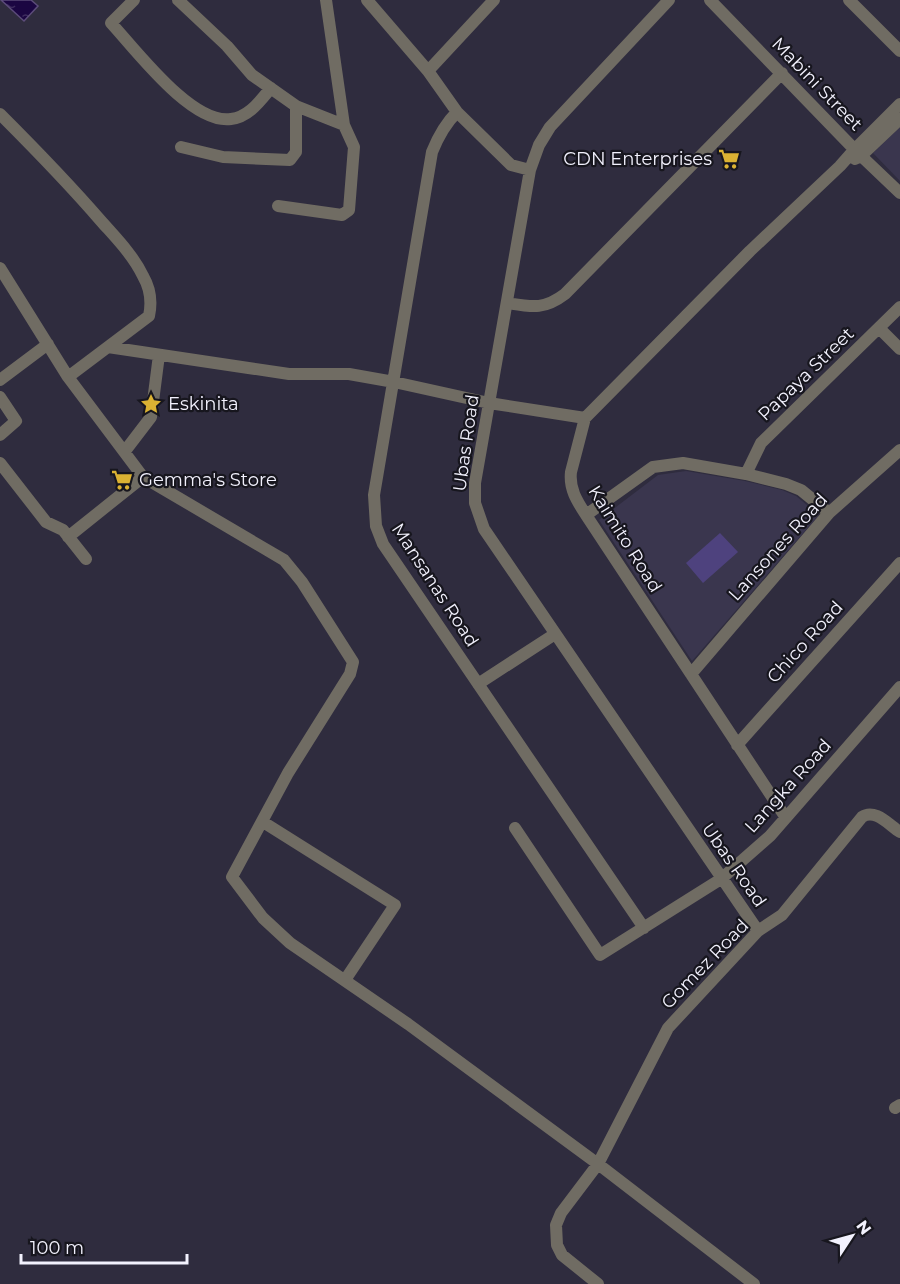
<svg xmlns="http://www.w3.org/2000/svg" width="900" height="1284" font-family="Montserrat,sans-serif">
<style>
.built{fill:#3a364e}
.pitch{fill:#4e427e}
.water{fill:url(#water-ripples);stroke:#5c4c7a;stroke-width:1.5}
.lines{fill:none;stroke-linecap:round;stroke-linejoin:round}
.street{stroke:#706c63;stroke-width:12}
.labels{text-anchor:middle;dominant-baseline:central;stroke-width:4.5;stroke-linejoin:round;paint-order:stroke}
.street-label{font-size:18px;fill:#f2f1fd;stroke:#17161e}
.poi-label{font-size:18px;fill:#f2f1fd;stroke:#17161e;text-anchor:start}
</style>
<defs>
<pattern id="water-ripples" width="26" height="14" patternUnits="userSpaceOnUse" patternTransform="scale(1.5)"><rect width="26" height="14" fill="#1b0642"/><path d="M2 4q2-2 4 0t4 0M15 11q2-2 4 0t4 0" fill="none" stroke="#3d2b5e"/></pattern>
</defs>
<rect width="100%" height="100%" fill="#2f2c3e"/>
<path class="built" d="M900,127V181L873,153Z
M686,471L745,481L782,490L796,496L819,515L692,661L599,520L658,475Z"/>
<path class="pitch" d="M720,533L738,552L703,583L686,563Z"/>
<path class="water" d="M1,0H31L38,6L24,21Z"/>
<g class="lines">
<path class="street" d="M134,0L111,23C136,50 192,125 231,119C249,117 260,101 271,88
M178,0L227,46L252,75L296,106L344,125
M367,0L428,71L457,112L511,165L530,170
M669,0L550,127L539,145L530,170L475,483V503L484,529L758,931
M710,0L857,152L900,193
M849,0L900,51
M428,71L494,0
M457,112C445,124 438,137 432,152L374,495L376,526L383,544L644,928
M0,114C35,149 69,184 101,221C116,238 133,255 143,276C150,288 152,302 149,316L68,377
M181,147L223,157L290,160L296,152V106
M855,159L861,156L900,119
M278,206L342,215L349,210L354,147L344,125L326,0
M0,268L68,377L143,477L284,560L302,582L353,662L350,674L288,773L232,877L263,918L290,943L408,1024L598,1164L754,1284
M507,303C532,307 544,310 565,294L782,73
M879,328L900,349
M108,347L289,374H349L394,382L489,403L585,418
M0,380L48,344
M0,397L16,421L0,435
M125,451L151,417L159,355
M0,463L46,522L63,530L86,559
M746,474L761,443L900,307
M586,515L653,467L683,463L746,474L786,484L801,490L829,513
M68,537L143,477
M691,674L829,513L900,450
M478,684L555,634
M737,745L900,563
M786,818L586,515C577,501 569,489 571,472L585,418L750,251L840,166L855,149L900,104
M263,822L395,905L345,980
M515,828L600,955L721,879L770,836L900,687
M895,1108L900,1105
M598,1284L562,1255L557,1245L556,1225L561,1213L598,1164L668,1028L758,931L782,915L862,817C875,808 889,825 900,832"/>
</g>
<defs>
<symbol id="supermarket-bare" viewBox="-9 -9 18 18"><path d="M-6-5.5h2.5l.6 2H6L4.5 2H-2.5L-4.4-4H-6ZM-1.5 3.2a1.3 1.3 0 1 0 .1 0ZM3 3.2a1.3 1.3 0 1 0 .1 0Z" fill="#dbb233" stroke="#17161e" stroke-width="2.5" paint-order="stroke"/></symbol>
<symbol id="sight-bare" viewBox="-9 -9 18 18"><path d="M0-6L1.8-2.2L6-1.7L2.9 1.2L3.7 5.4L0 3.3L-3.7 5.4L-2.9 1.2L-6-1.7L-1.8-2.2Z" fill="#dbb233" stroke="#17161e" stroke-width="2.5" paint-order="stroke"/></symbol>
</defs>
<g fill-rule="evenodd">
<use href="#supermarket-bare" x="714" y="144" width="30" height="30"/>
<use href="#sight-bare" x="136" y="389" width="30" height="30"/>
<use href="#supermarket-bare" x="107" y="465" width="30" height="30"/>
</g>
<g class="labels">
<g class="street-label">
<text transform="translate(817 84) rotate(46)">Mabini Street</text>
<text transform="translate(806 374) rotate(-44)">Papaya Street</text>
<text transform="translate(466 443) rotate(-82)">Ubas Road</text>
<text transform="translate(625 539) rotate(58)">Kaimito Road</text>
<text transform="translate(778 547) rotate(-48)">Lansones Road</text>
<text transform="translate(435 585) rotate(57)">Mansanas Road</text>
<text transform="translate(805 642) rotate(-48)">Chico Road</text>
<text transform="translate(788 786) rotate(-48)">Langka Road</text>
<text transform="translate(734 865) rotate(55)">Ubas Road</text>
<text transform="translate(705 964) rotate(-46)">Gomez Road</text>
</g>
<g class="poi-label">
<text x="712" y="159" text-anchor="end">CDN Enterprises</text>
<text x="168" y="404">Eskinita</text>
<text x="139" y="480">Gemma's Store</text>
</g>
</g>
<g transform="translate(852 1236) rotate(54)" stroke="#17161e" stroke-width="4.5" paint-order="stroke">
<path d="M0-4.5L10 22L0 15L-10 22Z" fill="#f2f1fd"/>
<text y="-9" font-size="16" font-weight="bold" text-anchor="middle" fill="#f2f1fd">N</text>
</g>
<path d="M21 1254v9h166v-9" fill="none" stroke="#f2f1fd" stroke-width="3"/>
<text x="30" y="1254" font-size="18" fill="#f2f1fd" stroke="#17161e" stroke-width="4.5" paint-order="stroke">100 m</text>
</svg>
